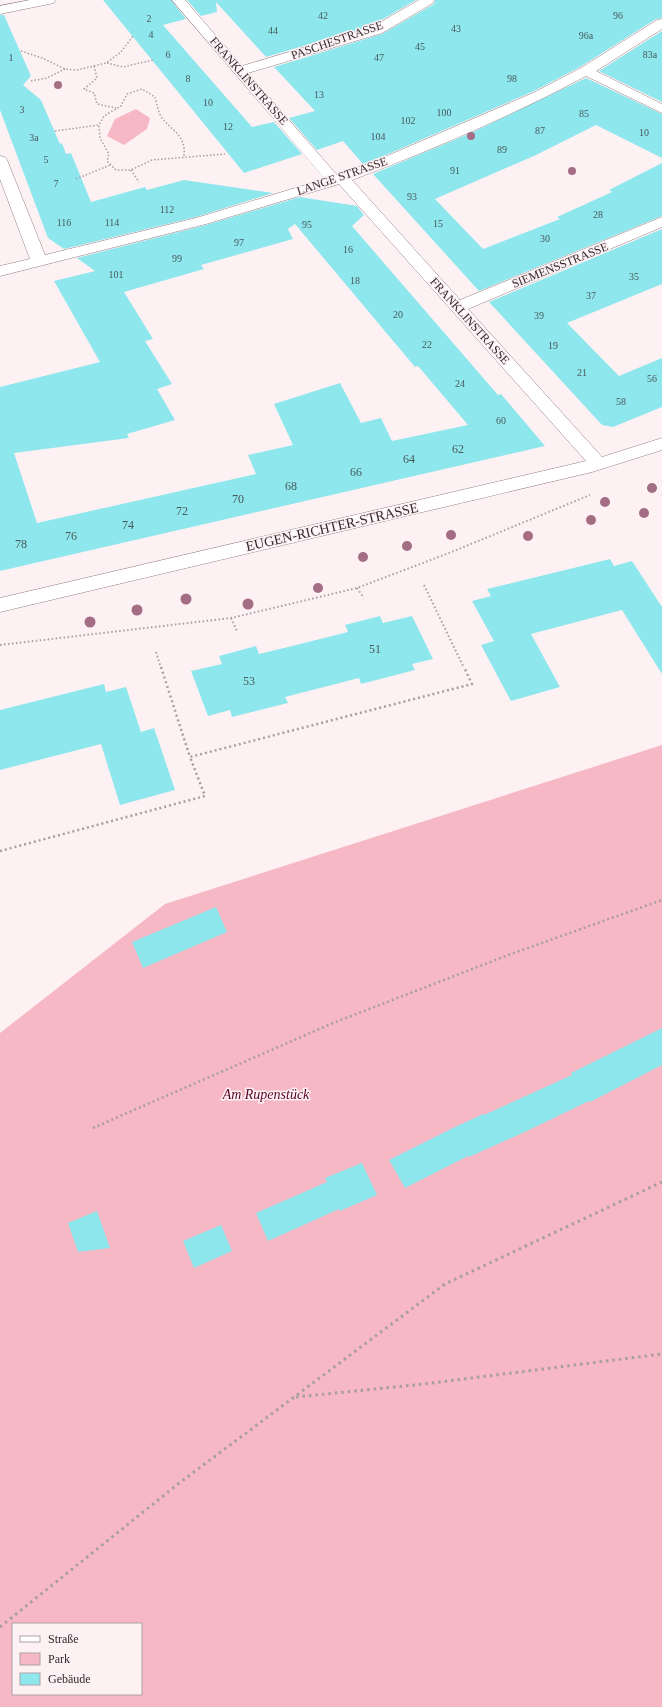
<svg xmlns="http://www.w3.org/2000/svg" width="662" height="1707" font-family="'Times New Roman',serif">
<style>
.green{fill:#f6b8c5;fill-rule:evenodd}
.building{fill:#8ee7ec;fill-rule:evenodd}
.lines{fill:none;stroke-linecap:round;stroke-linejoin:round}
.street-casing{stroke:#927f83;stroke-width:1}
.path-far3{stroke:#a89d9f;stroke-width:1.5;stroke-dasharray:1.5 2;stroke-linecap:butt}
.path-far2{stroke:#a89d9f;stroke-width:2;stroke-dasharray:1.5 2.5;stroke-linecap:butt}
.path-far1{stroke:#a89d9f;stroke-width:2.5;stroke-dasharray:2 3;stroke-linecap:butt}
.path{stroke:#a89d9f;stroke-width:3;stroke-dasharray:2.5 4;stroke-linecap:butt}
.street{fill:#fff;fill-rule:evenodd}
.tree{fill:#a36e83}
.labels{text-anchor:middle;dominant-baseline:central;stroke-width:3;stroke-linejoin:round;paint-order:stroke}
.far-number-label{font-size:10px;fill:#49595c}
.far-street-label{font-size:12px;fill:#322a2c;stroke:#fef1f4}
.number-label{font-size:12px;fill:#49595c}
.street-label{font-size:14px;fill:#322a2c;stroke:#fef1f4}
.park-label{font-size:14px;font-style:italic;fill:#580326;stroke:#fef1f4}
</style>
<rect width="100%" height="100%" fill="#fef1f4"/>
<path class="green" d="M136,109L150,118L147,129L124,145L107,136L115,119Z
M662,745V1707H0V1033L165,904ZM13,1624H141V1694H13Z"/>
<path class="building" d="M103,0H171L186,19L163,25L252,127L274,122L302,154L244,173Z
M187,0H416L371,26L266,57L216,2L217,12L201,16Z
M435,0H662V18L656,19L580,67L532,92L372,161L363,164L343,141L317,150L289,118L315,111L274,67L382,34L434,4Z
M0,15H4L31,76L23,85L41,100L60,144L62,143L66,154L71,153L91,202L145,187L147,190L184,180L273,193L196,217L64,249L48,238L0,110Z
M662,31V102L599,71Z
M586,78L662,114V158L596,125L536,155L435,199L483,249L560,219L557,217L612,192L609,190L662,163V216L479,291L373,174L471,133Z
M300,197L357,206L364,215L352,226L498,395L501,394L545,446L0,571V387L100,362L54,281L95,271L77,258L206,225ZM295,224L415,367L418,366L468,425L392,441L381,418L361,423L340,383L274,404L293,445L248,455L256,474L37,523L14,453L129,438L127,434L175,420L157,389L172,384L145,341L153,339L124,292L204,269L201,265L293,239L288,229Z
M662,229V284L567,323L619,376L662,358V407L613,427L602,425L489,302Z
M610,559L614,566L632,561L662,607V674L622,610L531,634L560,687L511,701L481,645L494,641L472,601L491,596L487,589Z
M380,616L383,623L412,616L433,659L412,664L415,670L361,684L359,678L324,687L285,697L288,703L232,717L230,710L208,716L191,671L222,664L219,656L256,646L259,654L288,647L348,632L345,625Z
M104,684L106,692L126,687L141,732L154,728L175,790L120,805L101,744L0,770V710Z
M216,907L227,932L143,968L132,942Z
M662,1028V1065L590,1102L589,1101L529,1130L469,1157L468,1156L405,1188L389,1160L453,1128L483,1114L484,1115L572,1075L571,1073Z
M362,1163L377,1195L340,1211L339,1209L268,1241L256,1213L327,1182L325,1178Z
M97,1211L110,1248L78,1252L68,1223Z
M221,1225L232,1251L194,1268L183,1241Z"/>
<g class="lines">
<defs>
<path id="street" d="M30,0H55L54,3L0,14V6Z
M172,0H185L242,66L372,27L419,0H434L433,3L382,33L248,73L337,175L373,162L533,93L581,68L657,20L662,19V29L596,71L662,104V113L586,76C511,116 432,150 352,180L460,300L662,217V227L468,309L602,457L662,438V450L592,472L0,612V598L586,461L339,184L206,224L0,276V266L30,259L0,179V156L5,157L7,160L45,255L196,218L325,179Z"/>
</defs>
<use href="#street" class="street-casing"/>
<path class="path-far3" d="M21,51L42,58L65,69L77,70L106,63L121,52L133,36
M107,63L123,67L153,60
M94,66L97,78L84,89L94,93L97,104L116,108
M31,81L47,78L65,69
M55,131L99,125
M184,156C186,135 173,132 162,118C158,113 157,103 155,97L142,89L127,94L121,106L104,116L99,125L100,138L109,154L107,161L116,170H131L152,160L225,154
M131,170L139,182
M76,179L110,165"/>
<path class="path-far2" d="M424,585L464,668
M357,588L364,598
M231,618L237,631
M0,645L231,618L357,588L449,553L590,495
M156,652L161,668"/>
<path class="path-far1" d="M161,667L190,757L472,684L464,667
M0,851L205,796L190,757
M93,1128L333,1023L511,954L662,900"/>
<path class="path" d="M296,1397L424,1384L662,1354
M0,1627L178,1484L445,1284L662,1182"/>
<use href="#street" class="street"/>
</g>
<g class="tree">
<circle cx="58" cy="85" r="4"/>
<circle cx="471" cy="136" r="4"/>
<circle cx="572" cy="171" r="4"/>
<circle cx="652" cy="488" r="5"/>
<circle cx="605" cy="502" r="5"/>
<circle cx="644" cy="513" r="5"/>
<circle cx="591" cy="520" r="5"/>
<circle cx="451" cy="535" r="5"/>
<circle cx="528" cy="536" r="5"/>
<circle cx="407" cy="546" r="5"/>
<circle cx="363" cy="557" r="5"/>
<circle cx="318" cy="588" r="5"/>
<circle cx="186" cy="599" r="5.5"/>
<circle cx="248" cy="604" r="5.5"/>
<circle cx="137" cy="610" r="5.5"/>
<circle cx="90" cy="622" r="5.5"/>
</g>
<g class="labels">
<g class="far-number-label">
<text x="323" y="15">42</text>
<text x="618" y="15">96</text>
<text x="149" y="18">2</text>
<text x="456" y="28">43</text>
<text x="273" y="30">44</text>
<text x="151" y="34">4</text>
<text x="586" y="35">96a</text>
<text x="420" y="46">45</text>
<text x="168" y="54">6</text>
<text x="650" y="54">83a</text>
<text x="11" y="57">1</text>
<text x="379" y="57">47</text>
<text x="188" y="78">8</text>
<text x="512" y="78">98</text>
<text x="319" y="94">13</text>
<text x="208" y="102">10</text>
<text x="22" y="109">3</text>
<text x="444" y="112">100</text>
<text x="584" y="113">85</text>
<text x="408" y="120">102</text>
<text x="228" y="126">12</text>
<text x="540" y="130">87</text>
<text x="644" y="132">10</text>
<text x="378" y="136">104</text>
<text x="34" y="137">3a</text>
<text x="502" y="149">89</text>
<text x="46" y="159">5</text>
<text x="455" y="170">91</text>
<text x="56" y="183">7</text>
<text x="412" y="196">93</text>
<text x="167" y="209">112</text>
<text x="598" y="214">28</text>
<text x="64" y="222">116</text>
<text x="112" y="222">114</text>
<text x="438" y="223">15</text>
<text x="307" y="224">95</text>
<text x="545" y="238">30</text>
<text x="239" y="242">97</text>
<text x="348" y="249">16</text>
<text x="177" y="258">99</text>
<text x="116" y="274">101</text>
<text x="634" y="276">35</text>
<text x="355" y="280">18</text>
<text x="591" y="295">37</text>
<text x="398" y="314">20</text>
<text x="539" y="315">39</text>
<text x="427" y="344">22</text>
<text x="553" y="345">19</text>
<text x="582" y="372">21</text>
<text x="652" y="378">56</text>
<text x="460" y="383">24</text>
<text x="621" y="401">58</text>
<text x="501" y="420">60</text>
</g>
<g class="far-street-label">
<text transform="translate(337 40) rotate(-19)">PASCHESTRASSE</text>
<text transform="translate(249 81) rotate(49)">FRANKLINSTRASSE</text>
<text transform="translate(342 176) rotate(-19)">LANGE STRASSE</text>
<text transform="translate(560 265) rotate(-22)">SIEMENSSTRASSE</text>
<text transform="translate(470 321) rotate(48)">FRANKLINSTRASSE</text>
</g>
<g class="number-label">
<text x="458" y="449">62</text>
<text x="409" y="459">64</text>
<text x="356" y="472">66</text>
<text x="291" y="486">68</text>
<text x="238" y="499">70</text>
<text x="182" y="511">72</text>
<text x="128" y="525">74</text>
<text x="71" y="536">76</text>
<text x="21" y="544">78</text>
<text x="375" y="649">51</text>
<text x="249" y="681">53</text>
</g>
<g class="street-label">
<text transform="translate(332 527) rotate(-13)">EUGEN-RICHTER-STRASSE</text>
</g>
<g class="park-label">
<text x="266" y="1094">Am Rupenstück</text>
</g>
</g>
<rect x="12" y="1623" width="130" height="72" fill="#fef1f4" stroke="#aca1a4"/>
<rect x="20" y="1636" width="20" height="6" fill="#ffffff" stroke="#aca1a4"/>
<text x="48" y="1643" font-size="12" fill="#322a2c">Straße</text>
<rect x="20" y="1653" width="20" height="12" fill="#f6b8c5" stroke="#aca1a4"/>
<text x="48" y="1663" font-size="12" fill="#322a2c">Park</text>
<rect x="20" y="1673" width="20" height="12" fill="#8ee7ec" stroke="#aca1a4"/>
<text x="48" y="1683" font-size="12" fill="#322a2c">Gebäude</text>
</svg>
